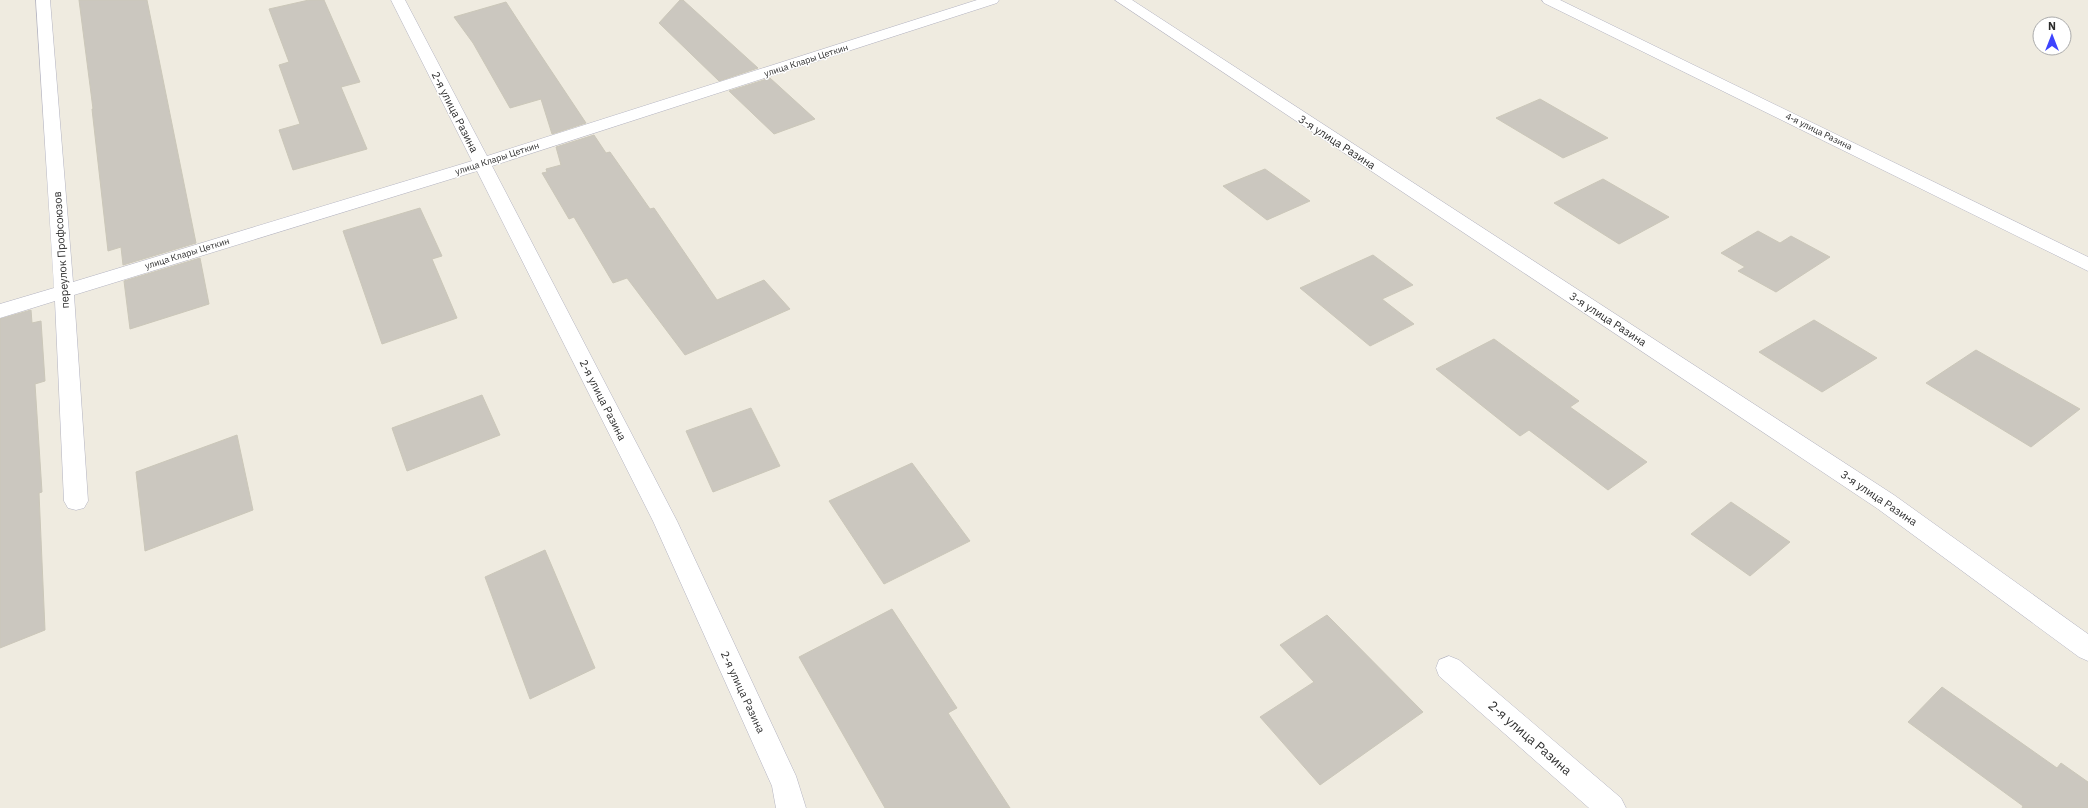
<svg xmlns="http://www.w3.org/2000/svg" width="2088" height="808" font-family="'IBM Plex Sans',sans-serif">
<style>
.building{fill:#cbc7bf;stroke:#cbc7b9}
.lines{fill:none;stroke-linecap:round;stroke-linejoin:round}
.street-casing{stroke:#b3b3c1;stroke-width:1}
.secondary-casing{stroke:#b3b3c1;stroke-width:1}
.street{fill:#fff;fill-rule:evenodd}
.secondary{fill:#fff;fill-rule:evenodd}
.labels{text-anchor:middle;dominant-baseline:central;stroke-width:3;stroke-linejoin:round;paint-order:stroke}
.far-street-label{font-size:9px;fill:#2d2d2d;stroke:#fff}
.street-label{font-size:11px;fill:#2d2d2d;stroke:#fff}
.near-street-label{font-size:13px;fill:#2d2d2d;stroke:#fff}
</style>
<rect width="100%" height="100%" fill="#efebe0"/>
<path class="building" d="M79,0H147L196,243L123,265L121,247L108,251L92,109H93Z
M309,0H324L360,82L341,87L367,149L293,170L279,130L300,124L279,65L289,62L269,9Z
M680,0H683L758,68L719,81L659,23Z
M506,2L536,48L586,123L552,134L541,99L510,108L473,43L454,17Z
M770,78L815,119L774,134L729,91Z
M1540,99L1608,138L1563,158L1496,118Z
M594,135L606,153L610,152L650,209L654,208L717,300L764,280L790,309L685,355L627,278L613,283L574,217L569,219L542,173L547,172L546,169L561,165L556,147Z
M1265,169L1310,201L1267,220L1223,186Z
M1603,179L1669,217L1619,244L1554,203Z
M420,208L442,256L432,259L457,318L382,344L343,231Z
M1758,231L1780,243L1791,236L1830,257L1776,292L1738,271L1745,267L1721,253Z
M1373,255L1413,285L1382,299L1414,324L1370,346L1300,288Z
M200,258L209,304L130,329L124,281Z
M31,310L32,323L41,321L45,381L35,384L42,492L39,493L45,630L0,648V319Z
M1814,320L1877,358L1822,392L1759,352Z
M1494,339L1579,401L1570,407L1647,462L1608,490L1529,430L1520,436L1436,369Z
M1976,350L2080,409L2031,447L1926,383Z
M482,395L500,435L407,471L392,428Z
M751,408L780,466L713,492L686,431Z
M237,435L253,510L145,551L136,472Z
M912,463L970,541L884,584L829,501Z
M1731,502L1790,542L1750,576L1691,534Z
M545,550L595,668L530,699L485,577Z
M892,609L957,708L948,713L1010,808H885L799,657Z
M1327,615L1423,712L1320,785L1260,717L1314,682L1280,645Z
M1942,687L2057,768L2061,763L2088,782V808H2022L2023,806L1908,722Z"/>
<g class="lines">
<defs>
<path id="street" d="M36,0H50L73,282L472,161L391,0H405L487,156L977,0H999L997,3L492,166L677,521L796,776L806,808H776L772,786L653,521L477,171L74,295L88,501L84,508L76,510L68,508L64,501L55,301L0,318V304L54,288Z
M1542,0H1560L2088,257V271L1544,3Z
M1449,656L1459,660L1621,798L1626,808H1589L1439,676L1436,668L1439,660Z"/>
<path id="secondary" d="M1115,0H1132L1894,495L2088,634V661L2079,657L1878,509Z"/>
</defs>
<use href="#street" class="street-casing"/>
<use href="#secondary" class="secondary-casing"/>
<use href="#street" class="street"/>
<use href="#secondary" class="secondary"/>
</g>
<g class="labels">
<g class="far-street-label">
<text transform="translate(806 60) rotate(-18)">улица Клары Цеткин</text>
<text transform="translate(1819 131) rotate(26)">4-я улица Разина</text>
<text transform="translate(497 158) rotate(-18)">улица Клары Цеткин</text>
<text transform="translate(187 253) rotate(-17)">улица Клары Цеткин</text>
</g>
<g class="street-label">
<text transform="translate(455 112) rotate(63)">2-я улица Разина</text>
<text transform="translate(1337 142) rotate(33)">3-я улица Разина</text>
<text transform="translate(61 250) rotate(-94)">переулок Профсоюзов</text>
<text transform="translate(1608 319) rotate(33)">3-я улица Разина</text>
<text transform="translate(603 400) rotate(63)">2-я улица Разина</text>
<text transform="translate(1879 498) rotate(34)">3-я улица Разина</text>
<text transform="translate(743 692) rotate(65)">2-я улица Разина</text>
</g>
<g class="near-street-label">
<text transform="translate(1530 738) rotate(41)">2-я улица Разина</text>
</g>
</g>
<g transform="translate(2052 36)"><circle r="19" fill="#ffffff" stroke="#ababab"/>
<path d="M0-3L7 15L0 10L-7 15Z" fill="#3d44fe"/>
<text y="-6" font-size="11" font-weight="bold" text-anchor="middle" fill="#2d2d2d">N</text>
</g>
</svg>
